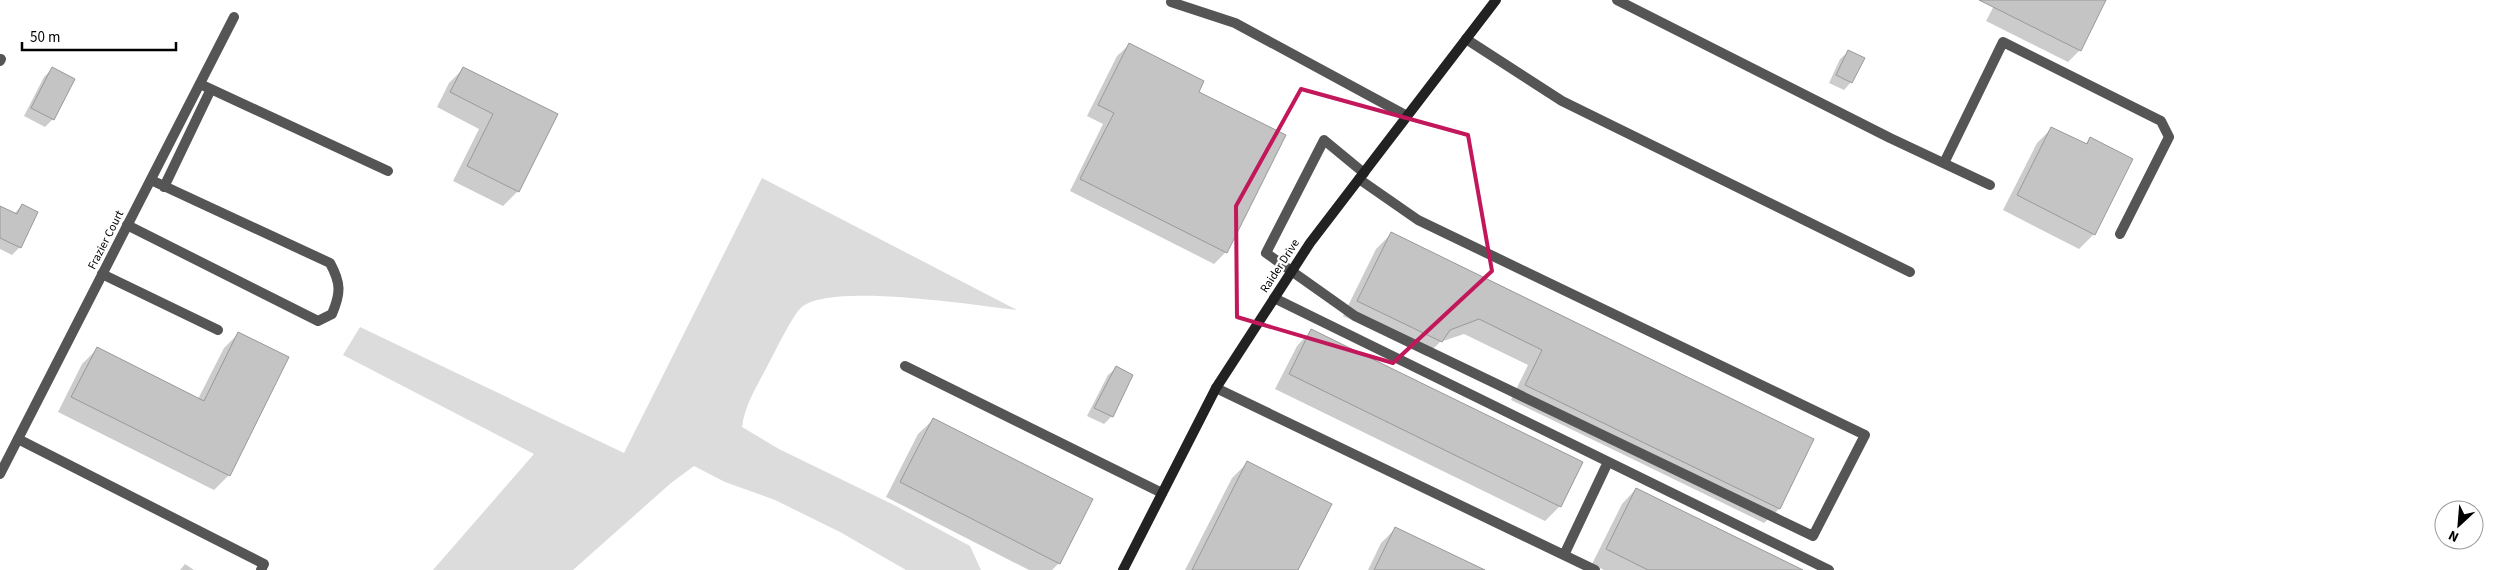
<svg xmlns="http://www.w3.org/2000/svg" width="2504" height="570" font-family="'Source Sans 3',sans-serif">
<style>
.green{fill:#dcdcdc}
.shadow{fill:#0003}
.building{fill:#c4c4c4;stroke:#999}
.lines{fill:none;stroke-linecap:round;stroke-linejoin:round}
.service{stroke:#555;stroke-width:10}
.minor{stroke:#555;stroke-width:10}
.secondary{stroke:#222;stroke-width:10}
.marked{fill:none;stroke:#c2185b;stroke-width:4;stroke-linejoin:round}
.labels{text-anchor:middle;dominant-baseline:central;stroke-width:4.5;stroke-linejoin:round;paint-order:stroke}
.street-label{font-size:12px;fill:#000;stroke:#fff}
</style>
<rect width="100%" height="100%" fill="#fff"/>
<path class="green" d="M762,178L1017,310C973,305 836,283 803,306C794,312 776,350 770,361C759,383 745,403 742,427L779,449L894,505L970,546L981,570H906L840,532L775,500L725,482L694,466L671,483L573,570H433L534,454L343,355L360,327L624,453Z"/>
<path class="shadow" d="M1997,0L2080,50L2068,62L1986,21Z
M1129,45L1197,92L1226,252L1214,264L1070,191L1103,124L1087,116L1117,56Z
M1848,52L1851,82L1844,90L1829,83L1840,59Z
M464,68L556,114L518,191L503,206L453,181L479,129L437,107L449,83Z
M52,69L53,119L45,127L24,116L44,77Z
M2052,128L2084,145L2090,139L2094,234L2079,249L2003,210L2037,143Z
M22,205L20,247L12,255L0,249V207L14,214Z
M1391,234L1813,439L1779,509L1764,523L1511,400L1528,365L1464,334L1440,342L1426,356L1343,316L1376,249Z
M1311,331L1560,506L1545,521L1275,389L1297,346Z
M239,333L287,357L229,475L214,490L58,412L82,364L97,349L198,399L224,348Z
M1116,368L1112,416L1104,424L1087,416L1108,375Z
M933,420L1059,563L1052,570H1029L886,497L918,434Z
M1247,463L1297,570H1185L1232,478Z
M1636,489L1800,570H1604L1592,564L1622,504Z
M1396,528L1482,570H1368L1381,543Z
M185,564L194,570H180Z"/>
<path class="building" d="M1979,0H2106L2081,51Z
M1129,43L1204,81L1199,92L1286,135L1227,253L1080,179L1114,113L1098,105Z
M1848,50L1865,58L1852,83L1836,75Z
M52,67L75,79L54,120L31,108Z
M463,67L558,114L519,192L467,166L493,114L450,92Z
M2051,127L2087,144L2090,137L2133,159L2095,235L2017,195Z
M22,204L38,212L21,248L0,238V206L17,214Z
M1391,232L1814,439L1780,509L1525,385L1542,350L1479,319L1450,330L1442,342L1357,301Z
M1311,329L1583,462L1561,507L1289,374Z
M238,332L289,357L230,476L71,397L97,347L204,401Z
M1116,366L1133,375L1113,417L1094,408Z
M933,418L1093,499L1060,564L900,482Z
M1247,461L1332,504L1298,570H1192Z
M1636,488L1803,570H1648L1606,549Z
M1395,527L1485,570H1374Z"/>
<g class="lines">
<path class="service" d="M1617,0L1890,138L1990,185
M1171,2L1235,23L1407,116
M1466,39L1562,101L1910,272
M200,84L388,171
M1944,163L2003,42L2161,121L2169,137L2120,234
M1359,179L1418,220L1865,435L1813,536L1355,316L1266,253L1324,140L1364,173
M164,187L211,89
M127,225L318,321L332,314C341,293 341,283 330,263L151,180
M102,274L218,330
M1274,298L1829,570
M905,366L1162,493
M1216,388L1595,570
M18,439L264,564L261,570
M1564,555L1608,462"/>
<path class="minor" d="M0,61L1,59
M0,474L234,17"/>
<path class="secondary" d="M1123,570L1216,388L1310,243L1496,0"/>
</g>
<path class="marked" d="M1301,89L1468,135L1492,271L1393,363L1237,317L1236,206Z"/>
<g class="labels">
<g class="street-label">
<text transform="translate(106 240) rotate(-63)">Frazier Court</text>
<text transform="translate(1280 266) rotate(-57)">Raider Drive</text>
</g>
</g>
<g transform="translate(2459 525) rotate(206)"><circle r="24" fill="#ffffff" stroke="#999999"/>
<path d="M0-4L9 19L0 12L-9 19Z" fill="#000000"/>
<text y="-8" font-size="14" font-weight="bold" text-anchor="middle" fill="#000000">N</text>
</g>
<path d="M22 42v8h154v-8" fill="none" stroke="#000000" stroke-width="2.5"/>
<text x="30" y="42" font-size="15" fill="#000000" stroke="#ffffff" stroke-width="4" paint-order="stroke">50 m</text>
</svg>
